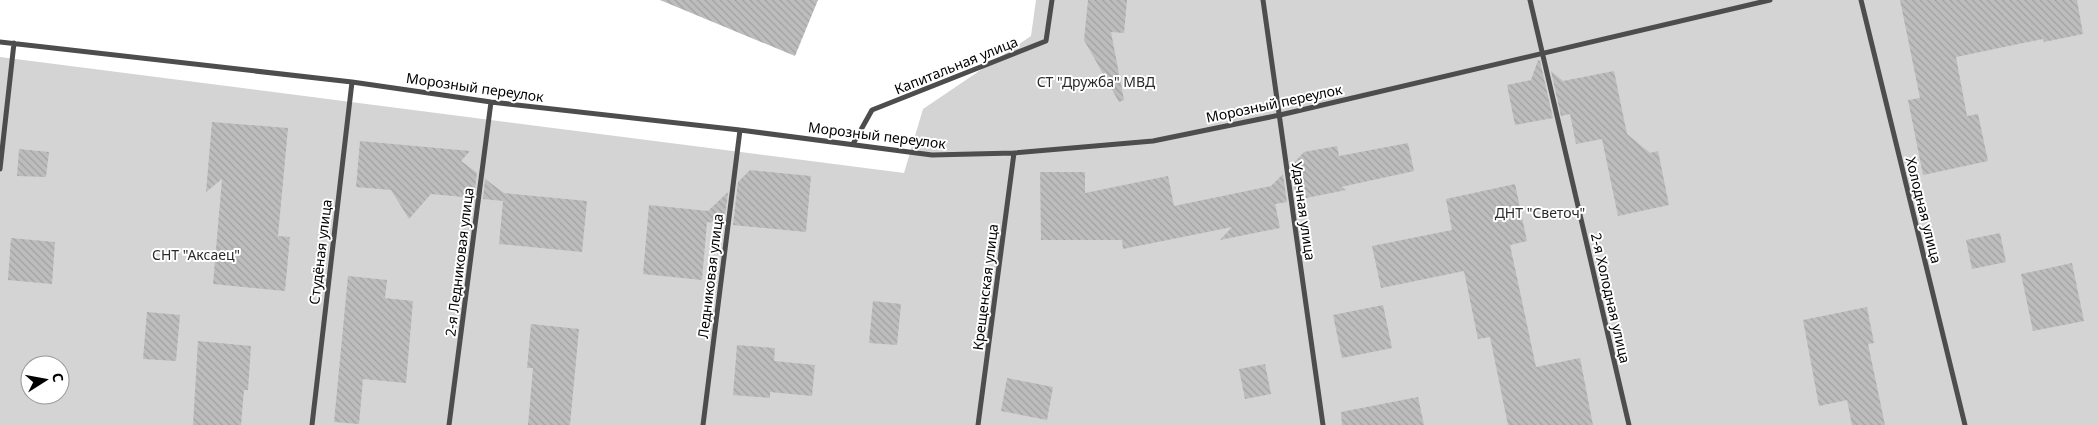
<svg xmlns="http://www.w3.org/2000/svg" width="2098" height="425" font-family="'Noto Sans',sans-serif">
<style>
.garden{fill:#d4d4d4;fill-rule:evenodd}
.building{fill:url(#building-back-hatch)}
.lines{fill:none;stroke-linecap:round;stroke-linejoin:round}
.street{stroke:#4d4d4d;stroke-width:5}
.labels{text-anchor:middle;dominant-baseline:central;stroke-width:4;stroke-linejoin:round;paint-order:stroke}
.street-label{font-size:14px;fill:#000;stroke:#fff}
.park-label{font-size:14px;fill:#2b2b2b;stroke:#fff}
</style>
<defs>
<pattern id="building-back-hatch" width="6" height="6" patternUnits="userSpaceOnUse" patternTransform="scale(1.25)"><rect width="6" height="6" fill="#bdbdbd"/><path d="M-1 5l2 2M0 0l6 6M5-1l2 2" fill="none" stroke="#a1a1a1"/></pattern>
</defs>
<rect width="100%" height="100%" fill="#fff"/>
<path class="garden" d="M1036,0H2098V425H0V57L904,173L923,109L1031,36ZM30,365H60V395H30Z"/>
<path class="building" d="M660,0H818L795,56Z
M1088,0H1127L1124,33L1111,32L1124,100L1119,102L1084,40Z
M1900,0H2077L2083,34L2044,42L2043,39L1956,57L1967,116L1978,114L1988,161L1923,175L1908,100L1920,98Z
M1538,60L1540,61L1553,118L1515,125L1507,85L1531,80Z
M1551,71L1563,81L1614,71L1627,134L1650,153L1658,151L1669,205L1618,216L1602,139L1576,144L1570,114L1561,116Z
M212,122L288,128L278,236L290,237L285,291L213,284L222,179L206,192Z
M360,141L470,151L461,161L477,173L474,198L431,194L409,219L391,190L356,187Z
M1408,143L1414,171L1341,187L1346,190L1296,200L1291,166L1304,152L1337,146L1339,156Z
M19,149L49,152L46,177L17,176Z
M750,170L811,176L806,232L733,225L738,182Z
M1040,172H1085V193L1168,176L1174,206L1271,186L1283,174L1287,202L1275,204L1280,228L1220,240L1232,227L1123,249L1122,240H1041Z
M485,179L504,193L587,201L582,252L499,244L503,201L483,199Z
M1515,184L1527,241L1510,245L1536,367L1580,358L1593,425H1508L1490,337L1478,339L1464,271L1381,288L1372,246L1452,230L1446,199Z
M728,192L724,224L707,222L702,280L643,274L649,205L708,211Z
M2000,233L2006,262L1972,269L1966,240Z
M11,238L55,242L52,284L8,280Z
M2072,263L2084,321L2033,331L2021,274Z
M348,276L387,280L385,298L413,301L406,383L363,379L359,424L334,422Z
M873,301L901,304L897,345L869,343Z
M1383,305L1392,348L1342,358L1333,315Z
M1867,307L1874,343L1868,344L1885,425H1852L1847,400L1819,406L1803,320Z
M147,312L180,315L176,361L143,359Z
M531,324L579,329L570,425H528L533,368H527Z
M198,341L251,346L248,390H244L241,425H193Z
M737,345L775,348L774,361L815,365L812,396L770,392V398L733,395Z
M1265,364L1271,394L1245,399L1239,369Z
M1007,378L1053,387L1047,420L1001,411Z
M1418,397L1424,425H1342L1341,412Z"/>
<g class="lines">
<path class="street" d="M1263,0L1323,425
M1530,0L1629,425
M1861,0L1965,425
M0,42L352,82L491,102L740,130L932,155L1014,153L1153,141L1280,115L1770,0
M853,144L872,110L1046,41L1052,0
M0,169L14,43
M312,425L352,82
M449,425L491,102
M703,425L740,130
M978,425L1014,153"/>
</g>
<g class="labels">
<g class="street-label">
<text transform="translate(956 65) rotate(-22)">Капитальная улица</text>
<text transform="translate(475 87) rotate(8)">Морозный переулок</text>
<text transform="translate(1274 103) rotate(-12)">Морозный переулок</text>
<text transform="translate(877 135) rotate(7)">Морозный переулок</text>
<text transform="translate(1924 210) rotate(76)">Холодная улица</text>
<text transform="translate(1304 211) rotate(82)">Удачная улица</text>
<text transform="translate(320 252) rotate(-83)">Студёная улица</text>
<text transform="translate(459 262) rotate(-83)">2-я Ледниковая улица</text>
<text transform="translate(710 276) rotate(-83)">Ледниковая улица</text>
<text transform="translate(985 287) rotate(-83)">Крещенская улица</text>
<text transform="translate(1611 298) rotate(77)">2-я Холодная улица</text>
</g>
<g class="park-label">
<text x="1096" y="81">СТ "Дружба" МВД</text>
<text x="1540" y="212">ДНТ "Светоч"</text>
<text x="196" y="254">СНТ "Аксаец"</text>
</g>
</g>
<g transform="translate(45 380) rotate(79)"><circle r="24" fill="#ffffff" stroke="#999999"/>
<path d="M0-4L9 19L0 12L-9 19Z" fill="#000000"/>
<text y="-8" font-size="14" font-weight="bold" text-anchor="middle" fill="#000000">С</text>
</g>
</svg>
